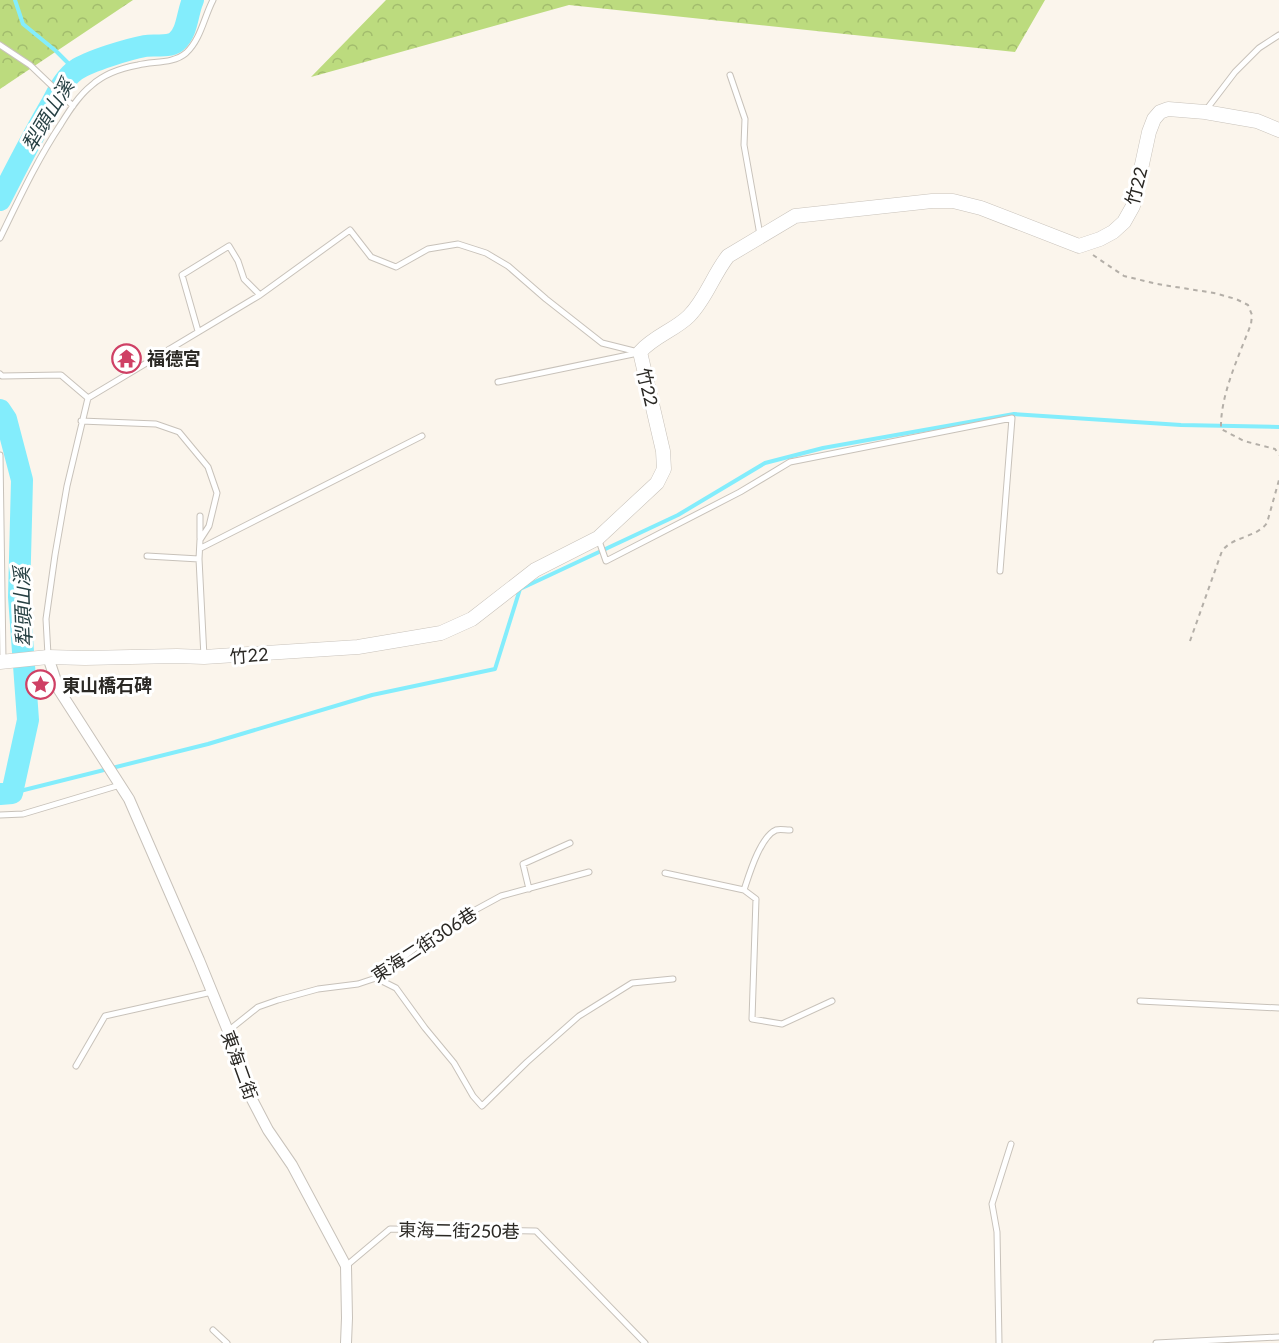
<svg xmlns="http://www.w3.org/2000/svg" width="1279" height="1343" font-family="Lato,'Noto Sans TC',sans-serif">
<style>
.forest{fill:url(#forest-crowns)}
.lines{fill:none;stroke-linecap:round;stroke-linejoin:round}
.stream{stroke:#83edfc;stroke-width:4}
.river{stroke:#83edfc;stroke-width:22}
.service-casing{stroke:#c8c2ba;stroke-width:7}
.minor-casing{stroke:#c8c2ba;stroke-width:12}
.tertiary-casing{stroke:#c8c2ba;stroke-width:15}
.path{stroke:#b4afa8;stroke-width:2;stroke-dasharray:4.5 4.5;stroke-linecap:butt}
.service{stroke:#fff;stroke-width:5}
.minor{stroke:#fff;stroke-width:10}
.tertiary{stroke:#fff;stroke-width:14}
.labels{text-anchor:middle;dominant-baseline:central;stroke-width:6;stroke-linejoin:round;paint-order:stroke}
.street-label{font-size:18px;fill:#2a2824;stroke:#fff}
.poi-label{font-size:18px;font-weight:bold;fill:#2a2824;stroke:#fff;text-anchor:start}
.water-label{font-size:20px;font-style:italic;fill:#274043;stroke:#fff}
</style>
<defs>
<pattern id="forest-crowns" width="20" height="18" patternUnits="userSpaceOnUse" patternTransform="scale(1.5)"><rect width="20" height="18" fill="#bcdb7e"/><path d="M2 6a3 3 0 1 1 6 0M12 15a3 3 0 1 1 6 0" fill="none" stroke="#a2bc6d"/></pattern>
</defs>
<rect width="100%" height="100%" fill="#fbf5ec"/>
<path class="forest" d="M0,0H133L0,89Z
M386,0H1045L1015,52L569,5L311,77Z"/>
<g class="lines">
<path class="stream" d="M15,0L23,24L56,51L75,70
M12,793L208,744L372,695L495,669L520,589L678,515L765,463L823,448L1014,414L1181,425L1279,427"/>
<path class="river" d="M0,200C17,167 33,135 52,103C58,92 65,77 76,70C89,61 129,49 145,46C155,44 167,48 176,42C188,32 187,13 193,0
M0,410L6,419L22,480L19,597L28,720L12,793L0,794"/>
<defs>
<path id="service" d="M0,45L30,65L73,106
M730,75L745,119L744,145L760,235
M1206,110L1235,72L1259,48L1279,35
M0,238C19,199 37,160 61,124C69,111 79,95 92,85C104,74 122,68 138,65C153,61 173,64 186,53C201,39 204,17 213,0
M260,295L350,230L371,257L396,267L428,249L458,244L486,253L508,266L546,299L602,343L638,352
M0,374L2,376L61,375L88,398L67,486L55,555L46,619L48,655
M498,382L638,353
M88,398L260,295L244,279L238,261L229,246L182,275L198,331
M81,421L156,424L179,432L208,467L217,493L209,526L200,540L199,559L204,657
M0,455L3,660
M200,538V516
M598,538L606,561L740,492L790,462L1012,418L1000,571
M201,548L422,436
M147,556L199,559
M0,815L23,814L120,785
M665,873L744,890L756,899L752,1019L782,1024L832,1001
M529,889L523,864L570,843
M744,890C749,875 760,837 776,830C780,829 785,830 790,830
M376,978L396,988L425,1028L454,1063L473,1096L482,1106L527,1062L579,1016L632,983L673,979
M1140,1001L1279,1008
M228,1031L258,1007L278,1000L318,989L358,984L376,978L418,946L466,915L501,896L589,872
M76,1066L105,1016L212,992
M346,1266L390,1229L536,1231L645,1343
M213,1330L227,1343
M999,1343L997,1232L992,1204L1011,1144
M1156,1343L1279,1337"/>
<path id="minor" d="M48,657L59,690L129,799L199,960L228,1031L245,1086L268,1130L292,1165L346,1266L347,1318L346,1343"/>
<path id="tertiary" d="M0,662L48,657L85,658L177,656L204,657L358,647L441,633L472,619L535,570L598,538L657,483L664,469L663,451L640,352C654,336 675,330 689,316C706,299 713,275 728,256L795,216L932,201H953L981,208L1079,246L1100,239L1113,232L1124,222L1133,206L1149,132L1154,119L1160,112L1168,109L1205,112L1257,121L1279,130"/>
</defs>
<use href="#service" class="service-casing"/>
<use href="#minor" class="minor-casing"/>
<use href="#tertiary" class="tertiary-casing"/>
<path class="path" d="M1093,255L1124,276L1157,284L1214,293L1236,299L1248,305L1252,315L1251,324C1239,356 1220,395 1221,429L1244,441L1275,449L1279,455
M1190,641L1222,551C1233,536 1256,538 1267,523L1279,480"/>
<use href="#service" class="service"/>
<use href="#minor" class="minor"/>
<use href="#tertiary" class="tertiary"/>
</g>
<defs>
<symbol id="temple-ring" viewBox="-11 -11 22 22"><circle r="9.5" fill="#fff" stroke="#cf4065" stroke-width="1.5"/><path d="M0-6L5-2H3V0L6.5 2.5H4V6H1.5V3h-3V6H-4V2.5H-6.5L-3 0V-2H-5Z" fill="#cf4065"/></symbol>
<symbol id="sight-ring" viewBox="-11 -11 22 22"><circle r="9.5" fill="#fff" stroke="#cf4065" stroke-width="1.5"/><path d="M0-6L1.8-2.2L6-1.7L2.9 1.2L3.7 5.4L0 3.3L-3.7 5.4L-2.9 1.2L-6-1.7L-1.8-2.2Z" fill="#cf4065"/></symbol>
</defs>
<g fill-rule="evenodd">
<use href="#temple-ring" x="110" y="342" width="33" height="33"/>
<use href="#sight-ring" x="24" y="668" width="33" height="33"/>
</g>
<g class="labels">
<g class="street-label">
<text transform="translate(1136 186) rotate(-75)">竹22</text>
<text transform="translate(648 387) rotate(77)">竹22</text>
<text transform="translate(249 655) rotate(-4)">竹22</text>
<text transform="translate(424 944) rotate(-33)">東海二街306巷</text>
<text transform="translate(240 1065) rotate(70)">東海二街</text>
<text transform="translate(459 1230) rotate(1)">東海二街250巷</text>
</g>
<g class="poi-label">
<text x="147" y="358">福德宮</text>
<text x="62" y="685">東山橋石碑</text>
</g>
<g class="water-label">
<text transform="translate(47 115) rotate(-59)">犁頭山溪</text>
<text transform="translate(22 607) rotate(-92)">犁頭山溪</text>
</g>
</g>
</svg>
